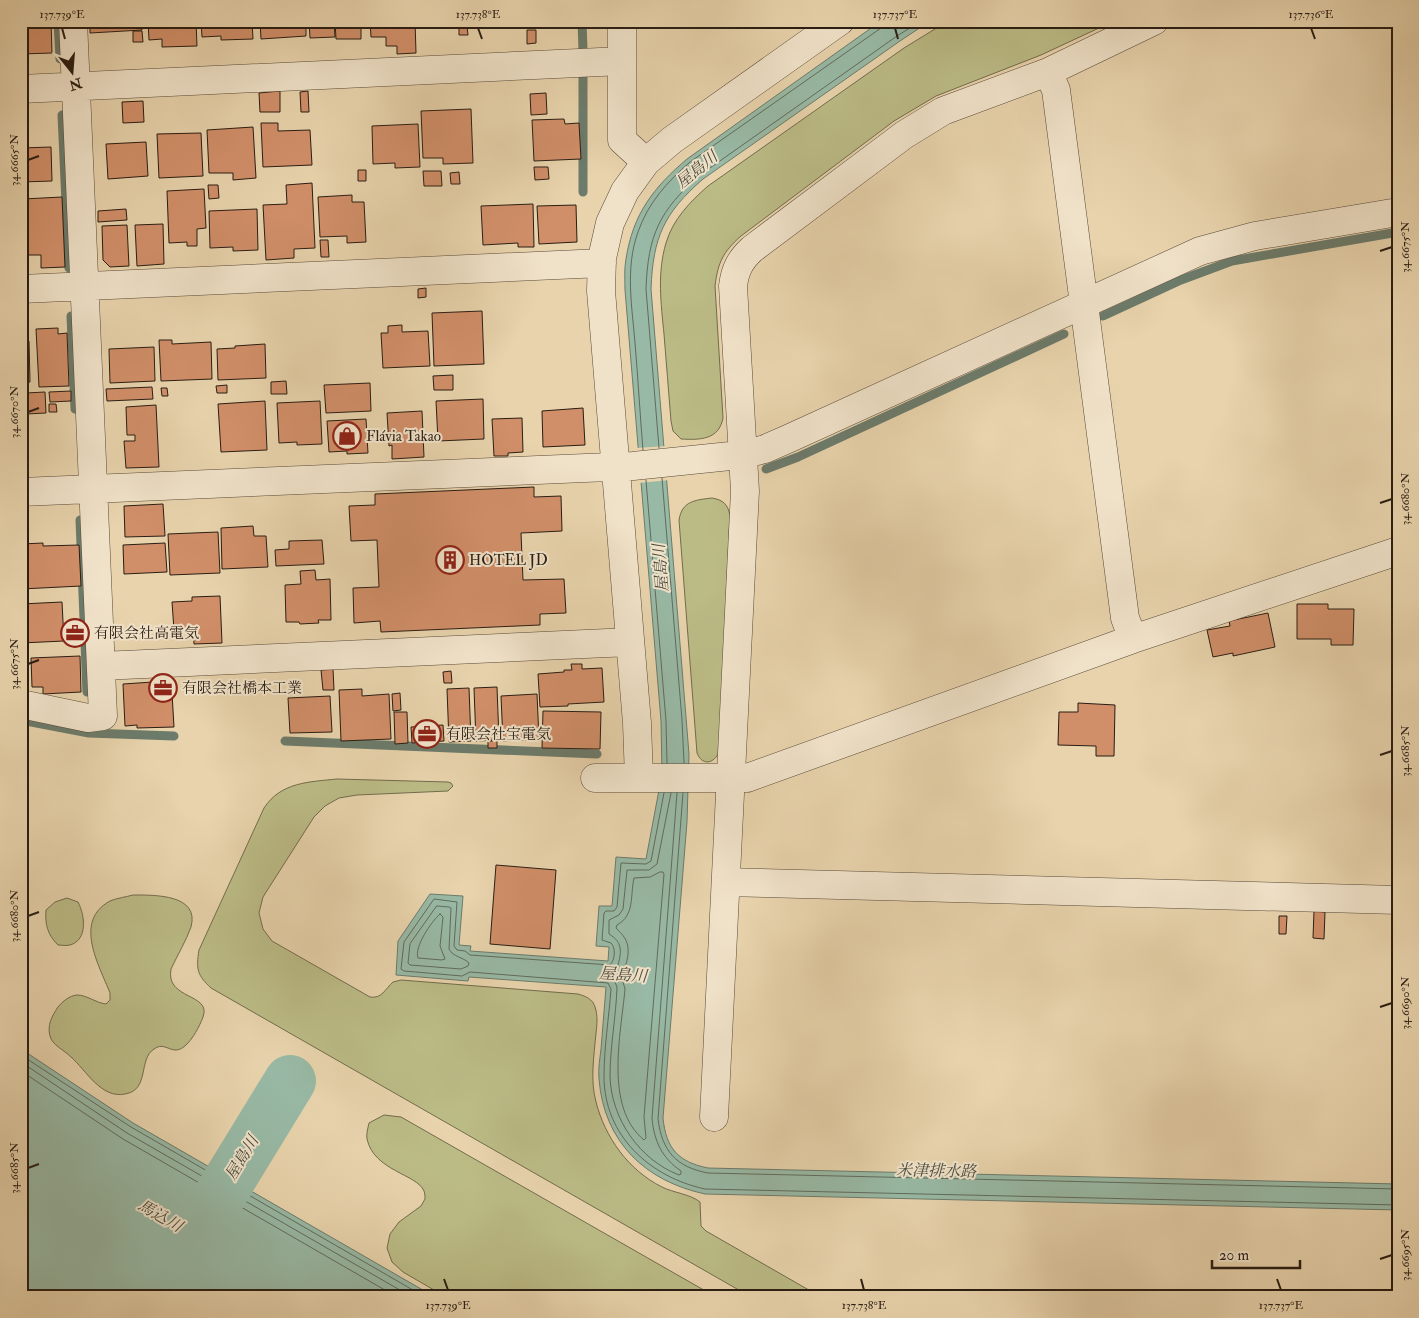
<svg xmlns="http://www.w3.org/2000/svg" width="1419" height="1318" font-family="'IM FELL Double Pica','Noto Serif JP',serif">
<style>
.green{fill:#bbbb86;stroke:#726c4c}
.water{fill:#98b9a5;stroke:#6c7b6b}
.pier{fill:#e8d3ac}
.lines{fill:none;stroke-linecap:round;stroke-linejoin:round}
.shore{stroke:#606b5c;stroke-width:1}
.stream{stroke:#6c7b6b;stroke-width:9}
.river{stroke:#98b9a5;stroke-width:52}
.building{fill:#d18f69;stroke:#291d13}
.minor-casing{stroke:#594a39;stroke-width:29}
.minor{stroke:#f0e2c9;stroke-width:28}
.ticks{fill:none;stroke:#291d13;stroke-width:2}
.labels{text-anchor:middle;dominant-baseline:central;stroke-width:4;stroke-linejoin:round;paint-order:stroke}
.poi-label{font-size:15px;fill:#291d13;stroke:#f0e2c9;text-anchor:start}
.water-label{font-size:16px;font-style:italic;fill:#4a4c3f;stroke:#f0e2c9}
.neatline{fill:none;stroke:#291d13;stroke-width:2}
.ticks-label{font-size:12px;text-anchor:middle;fill:#291d13}
</style>
<rect width="100%" height="100%" fill="#e8d3ac"/>
<filter id="stains"><feTurbulence type="fractalNoise" baseFrequency=".004" numOctaves="4"/><feColorMatrix values="0 0 0 0 .2 0 0 0 0 .09 0 0 0 0 .02 0 0 0 .5 -.17"/></filter>
<radialGradient id="worn" r=".72"><stop offset=".6" stop-color="#630" stop-opacity="0"/><stop offset="1" stop-color="#630" stop-opacity=".3"/></radialGradient>
<path class="green" d="M948,21H1114L1041,55L936,96L894,121L741,236C723,252 718,262 715,286L723,418C719,440 700,440 681,439L673,431L671,421C669,392 666,363 664,334C661,304 657,273 666,243C673,219 690,202 708,186L904,48Z
M712,498C723,500 728,504 730,516L719,752C714,764 702,766 697,753L679,520C682,501 695,500 712,498Z
M337,779L448,782L451,783L453,786L448,791L357,795L339,798L325,806L314,817L263,897L259,913L263,929L272,941L370,997C382,999 385,989 393,982L401,980L578,994C585,996 593,999 595,1007C598,1015 597,1025 596,1033C594,1056 590,1080 596,1102C605,1137 628,1170 662,1187C674,1193 690,1194 700,1202L701,1226L706,1231L821,1297H751L211,988C197,975 196,969 199,950L264,808C281,782 309,782 337,779Z
M133,895C154,895 200,894 191,927C186,941 177,956 171,969C165,1000 212,993 203,1017C199,1028 187,1051 175,1050C167,1049 162,1043 154,1049C138,1059 150,1090 125,1094C101,1099 86,1070 71,1057C64,1050 52,1045 50,1036C47,1025 52,1016 58,1007C63,1001 69,996 77,995C87,995 96,1003 106,1004L110,1000V993C99,965 73,921 110,901C117,898 126,897 133,895Z
M67,898L78,902C85,915 88,940 70,945C66,946 62,945 58,945C47,934 45,924 46,910L55,902Z
M384,1115L401,1117L716,1297H446L403,1272L392,1262L387,1248L390,1234L399,1222L421,1206L425,1199C425,1196 425,1194 424,1191C417,1174 374,1171 367,1139C366,1134 368,1128 369,1123Z"/>
<path class="water" d="M881,21H930L900,41L703,179C664,213 653,237 651,289L689,754L687,822L663,1118C666,1148 678,1162 708,1168L1398,1184V1210L705,1194C645,1181 604,1142 599,1079C598,1069 600,1058 601,1049C603,1028 604,1008 606,987L469,977L468,981L396,975L398,941L430,894L463,896L459,945L471,946L470,951L608,961L609,947L596,946L599,906H612L616,857L646,859L662,774L661,721L625,290C625,280 624,269 626,259C633,214 653,188 687,159Z
M21,1049L133,1123L435,1297H21Z"/>
<path class="pier" d="M667,446L670,480L639,483L636,448Z"/>
<g class="lines">
<path class="shore" d="M659,448L646,289C648,235 659,211 700,175L897,36L921,21
M643,450C640,414 638,378 635,343C632,306 625,268 638,232C648,203 667,182 690,162L881,28L884,21
M662,478L682,720L684,763
M646,480L666,721L667,763
M664,793L651,861L646,864L621,863L617,907L614,911H606L604,913L602,940L611,943C616,948 615,960 610,965L470,955L465,951L457,950L454,946L457,902L434,899L404,942L401,969L404,971L462,976L470,972L608,983L611,989C609,1017 604,1047 604,1076C604,1136 650,1177 705,1189L1398,1205
M671,793L657,864L649,870H627L623,909L619,915L609,920V934C622,942 622,950 618,965L608,974L615,982L617,987C616,1017 610,1047 610,1076C611,1119 640,1160 679,1175L681,1174V1171C662,1158 654,1141 652,1118L677,793
M683,793L658,1119C662,1151 676,1167 708,1173L1398,1189
M660,872H663L664,874L644,1117L646,1138L644,1140C604,1107 621,1034 625,989L621,975C627,965 632,948 624,937C622,934 619,931 616,928L617,925C635,915 630,896 634,878L650,877Z
M437,906L449,907L451,908L449,949C453,957 463,957 469,963L468,966L461,969L410,965L408,963L410,944Z
M440,914L443,917L440,946L445,959L442,960L418,958C414,947 431,922 440,914Z
M21,1055L131,1127L425,1297
M21,1062L127,1133L412,1297
M21,1071L123,1139L397,1297"/>
<path class="stream" d="M58,21L60,59
M582,21L583,50
M583,76V192
M62,115L69,268
M71,316L75,409
M1103,316L1181,280L1232,261L1398,232
M766,469L798,457L1064,334
M80,520L87,692
M21,720L89,733L174,736
M285,741L597,754"/>
<path class="river" d="M195,1236L290,1081"/>
</g>
<path class="building" d="M21,21H51L52,53L21,54Z
M90,21H142V30L90,33Z
M148,21H196L197,46L162,47V39L149,40Z
M201,21H252L253,39L221,40V36L202,37Z
M260,21H306V36L261,39Z
M309,21H334L335,37L310,38Z
M335,21H361V39H336Z
M370,21H415L416,53L397,54V46H386V37H371Z
M528,21H571V22L528,24Z
M459,26H467L468,35H459Z
M527,30H536V43L527,44Z
M133,31H142L143,42H133Z
M280,91V112H260L259,93Z
M308,91L309,112H301L300,92Z
M546,93L547,114L531,115L530,94Z
M143,101L144,122L123,123L122,102Z
M471,109L473,163L443,164V158H423L421,111Z
M564,119L565,124L579,123L581,159L534,161L532,120Z
M261,123H278V131L310,130L312,165L263,167Z
M418,124L420,167L395,168V163L373,164L372,126Z
M253,127L256,178L233,180V173H209L207,130Z
M201,133L203,176L159,178L157,134Z
M146,142L148,176L108,179L106,144Z
M51,147L52,181L21,182V148Z
M534,167H548L549,179L535,180Z
M358,170H366V181H358Z
M423,171H441L442,186H424Z
M459,172L460,184H451L450,173Z
M312,183L315,248L294,249V258L266,260L263,205L287,204L286,185Z
M208,185H218L219,198L209,199Z
M204,189L206,228L197,229V246H187V242L169,243L167,191Z
M352,195V202H364L366,242L347,243V236L320,237L318,197Z
M62,197L65,267L41,268V255H26L27,269H21V203H24L23,199Z
M533,204L534,247H518V243L483,245L481,206Z
M576,205L577,242L539,244L537,206Z
M126,209L127,220L98,222V211Z
M257,209L258,250L233,251V247L210,248L209,211Z
M163,224L164,264L137,266L135,225Z
M127,225L129,266L110,267L103,260L102,226Z
M320,240H328L329,257H321Z
M426,288V297L418,298V289Z
M482,311L484,364L434,366L432,313Z
M402,325V332L428,331L430,366L383,368L381,333H388V326Z
M58,328V334L67,333L69,386L39,387L36,329Z
M159,340H172V344L211,342L212,379L161,381Z
M21,341H29L30,382L21,383Z
M265,344L266,378L218,380L217,349L235,348V346Z
M154,347L155,381L110,383L109,349Z
M453,375V390H434L433,376Z
M286,381L287,394H271V382Z
M370,383L371,411L326,413L324,385Z
M227,385V393H217L216,386Z
M152,387L153,399L107,401L106,389Z
M161,388H167L168,396H162Z
M71,391V401L50,402L49,392Z
M45,392L46,413L27,414L26,393Z
M21,393H23L24,416H21Z
M483,399L484,439L438,441L436,401Z
M265,401L267,450L221,452L218,404Z
M320,401L322,444L297,445V442L279,443L277,403Z
M49,404H56L57,412H49Z
M156,405L159,467L126,468L124,441H135V435H127L126,407Z
M583,408L585,445L543,447L542,411Z
M422,411L424,457L392,459V445L389,446L387,413Z
M522,418L523,452L508,453V456H494L492,419Z
M366,419L368,453L347,454V451L329,452L327,421Z
M534,487V497L561,496L562,531L521,533L523,580L564,579L566,613L540,614V625L381,632L380,621L354,623L353,588L379,587L377,540L351,541L349,506L375,505V494Z
M163,504L165,536L125,537L124,506Z
M253,526L254,536H266L268,567L222,569L221,528Z
M218,532L220,573L170,575L168,534Z
M322,540L324,564L276,566L275,550L289,549V541Z
M43,543V546L79,545L81,586L21,589V544Z
M165,543L167,572L124,574L123,545Z
M315,570L316,580L330,579L331,620H318L319,623L300,624L299,622H286L285,585L301,584L300,571Z
M220,596L222,643L194,644L193,629L174,630L172,602L192,601V597Z
M62,602L64,641L21,643V604Z
M1297,604H1328V609H1354L1353,645H1331V639H1297Z
M1268,613L1275,647L1233,656V653L1213,657L1207,630L1230,626L1229,621Z
M81,626L82,642L68,643L67,627Z
M80,656L81,692L43,694V687H32L31,658Z
M571,664H582V669L602,668L604,702L568,704V706L540,707L538,674L564,672V670H572Z
M333,669L334,690H323L321,670Z
M451,671L452,683H444L443,672Z
M171,676L174,727L137,728V725L125,726L123,684L153,682V678Z
M497,687L499,740L476,741L474,688Z
M469,688L471,741L449,742L447,689Z
M362,689V696L389,694L391,739L341,741L339,690Z
M400,693L401,710L393,711L392,694Z
M537,694L539,739L503,741L501,696Z
M330,696L332,732L290,733L288,698Z
M1078,703L1115,705L1114,756H1096V746L1058,745L1059,712H1078Z
M543,711L601,712L600,749L542,748Z
M394,712H407L408,743L395,744Z
M443,725L444,741L412,743L411,727Z
M488,741H497V748H488Z
M496,865L556,870L550,949L490,944Z
M1314,911L1325,912L1324,939L1313,938Z
M1279,916H1287L1286,934H1279Z"/>
<g class="lines">
<defs>
<path id="minor" d="M622,21V140L646,162
M1048,72L1056,90L1125,618L1133,639
M21,89L622,61
M21,289L602,263
M21,492L633,466L740,455L765,449L790,438L1200,251L1255,236L1398,212
M101,666L630,642
M21,704L88,718L103,716L73,21
M595,778H747L1133,639L1398,551
M639,778L637,723L601,291L602,258L610,223L625,191L646,162L672,140L840,21
M726,882L1398,900
M714,1117L745,491L733,286C735,270 740,260 752,249L904,135L943,111L1048,72L1154,21"/>
</defs>
<use href="#minor" class="minor-casing"/>
<use href="#minor" class="minor"/>
</g>
<path class="ticks" d="M62,28L65,39M478,28L482,39M895,28L898,39M1311,28L1315,39M28,160L39,156M1380,251L1392,247M28,412L39,408M1380,503L1392,499M28,664L39,660M1380,755L1392,751M28,916L39,912M1380,1007L1392,1003M28,1168L39,1164M1380,1259L1392,1255M444,1279L448,1290M861,1279L864,1290M1277,1279L1281,1290"/>
<defs>
<symbol id="shop-ring" viewBox="-11 -11 22 22"><circle r="9.5" fill="#f0e2c9" stroke="#8f2418" stroke-width="1.5"/><path d="M-5-2.5h2.3a2.7 3.5 0 0 1 5.4 0H5L5.5 6h-11ZM-1.5-2.5h3a1.5 2.3 0 0 0-3 0Z" fill="#8f2418"/></symbol>
<symbol id="building-ring" viewBox="-11 -11 22 22"><circle r="9.5" fill="#f0e2c9" stroke="#8f2418" stroke-width="1.5"/><path d="M-4-6H4V6H1V3H-1V6H-4ZM-2.5-4.3h1.7v1.8h-1.7ZM.8-4.3h1.7v1.8H.8ZM-2.5-1h1.7V.8h-1.7ZM.8-1h1.7V.8H.8Z" fill="#8f2418"/></symbol>
<symbol id="office-ring" viewBox="-11 -11 22 22"><circle r="9.5" fill="#f0e2c9" stroke="#8f2418" stroke-width="1.5"/><path d="M-6-3h4V-5.5h4V-3h4V5H-6ZM-1-4.5V-3h2v-1.5ZM-6 0V1H6V0Z" fill="#8f2418"/></symbol>
</defs>
<g fill-rule="evenodd">
<use href="#shop-ring" x="331" y="420" width="32" height="32"/>
<use href="#building-ring" x="434" y="544" width="32" height="32"/>
<use href="#office-ring" x="59" y="617" width="32" height="32"/>
<use href="#office-ring" x="147" y="672" width="32" height="32"/>
<use href="#office-ring" x="411" y="718" width="32" height="32"/>
</g>
<g class="labels">
<g class="poi-label">
<text x="366" y="436">Flávia Takao</text>
<text x="469" y="560">HOTEL JD</text>
<text x="94" y="633">有限会社高電気</text>
<text x="182" y="688">有限会社橋本工業</text>
<text x="446" y="734">有限会社宝電気</text>
</g>
<g class="water-label">
<text transform="translate(697 170) rotate(-39)">屋島川</text>
<text transform="translate(661 568) rotate(-95)">屋島川</text>
<text transform="translate(623 975) rotate(4)">屋島川</text>
<text transform="translate(242 1158) rotate(-59)">屋島川</text>
<text transform="translate(936 1171) rotate(1)">米津排水路</text>
<text transform="translate(160 1216) rotate(30)">馬込川</text>
</g>
</g>
<rect width="1419" height="1318" fill="none" stroke="#e8d3ac" stroke-width="55"/>
<g transform="translate(72 72) rotate(163)" stroke="#f0e2c9" stroke-width="4" paint-order="stroke">
<path d="M0-4L9 19L0 12L-9 19Z" fill="#291d13"/>
<text y="-8" font-size="14" font-weight="bold" text-anchor="middle" fill="#291d13">N</text>
</g>
<path d="M1212 1260v8h88v-8" fill="none" stroke="#291d13" stroke-width="2.5"/>
<text x="1219" y="1260" font-size="15" fill="#291d13" stroke="#f0e2c9" stroke-width="4" paint-order="stroke">20 m</text>
<rect x="28" y="28" width="1364" height="1262" class="neatline"/>
<g class="ticks-label">
<text x="62" y="18">137.739°E</text>
<text x="478" y="18">137.738°E</text>
<text x="895" y="18">137.737°E</text>
<text x="1311" y="18">137.736°E</text>
<text transform="translate(14 160) rotate(-90)" y="4">34.6665°N</text>
<text transform="translate(1405 247) rotate(-90)" y="4">34.6675°N</text>
<text transform="translate(14 412) rotate(-90)" y="4">34.6670°N</text>
<text transform="translate(1405 499) rotate(-90)" y="4">34.6680°N</text>
<text transform="translate(14 664) rotate(-90)" y="4">34.6675°N</text>
<text transform="translate(1405 751) rotate(-90)" y="4">34.6685°N</text>
<text transform="translate(14 916) rotate(-90)" y="4">34.6680°N</text>
<text transform="translate(1405 1003) rotate(-90)" y="4">34.6690°N</text>
<text transform="translate(14 1168) rotate(-90)" y="4">34.6685°N</text>
<text transform="translate(1405 1255) rotate(-90)" y="4">34.6695°N</text>
<text x="448" y="1309">137.739°E</text>
<text x="864" y="1309">137.738°E</text>
<text x="1281" y="1309">137.737°E</text>
</g>
<rect width="100%" height="100%" filter="url(#stains)"/>
<rect width="100%" height="100%" fill="url(#worn)"/>
</svg>
